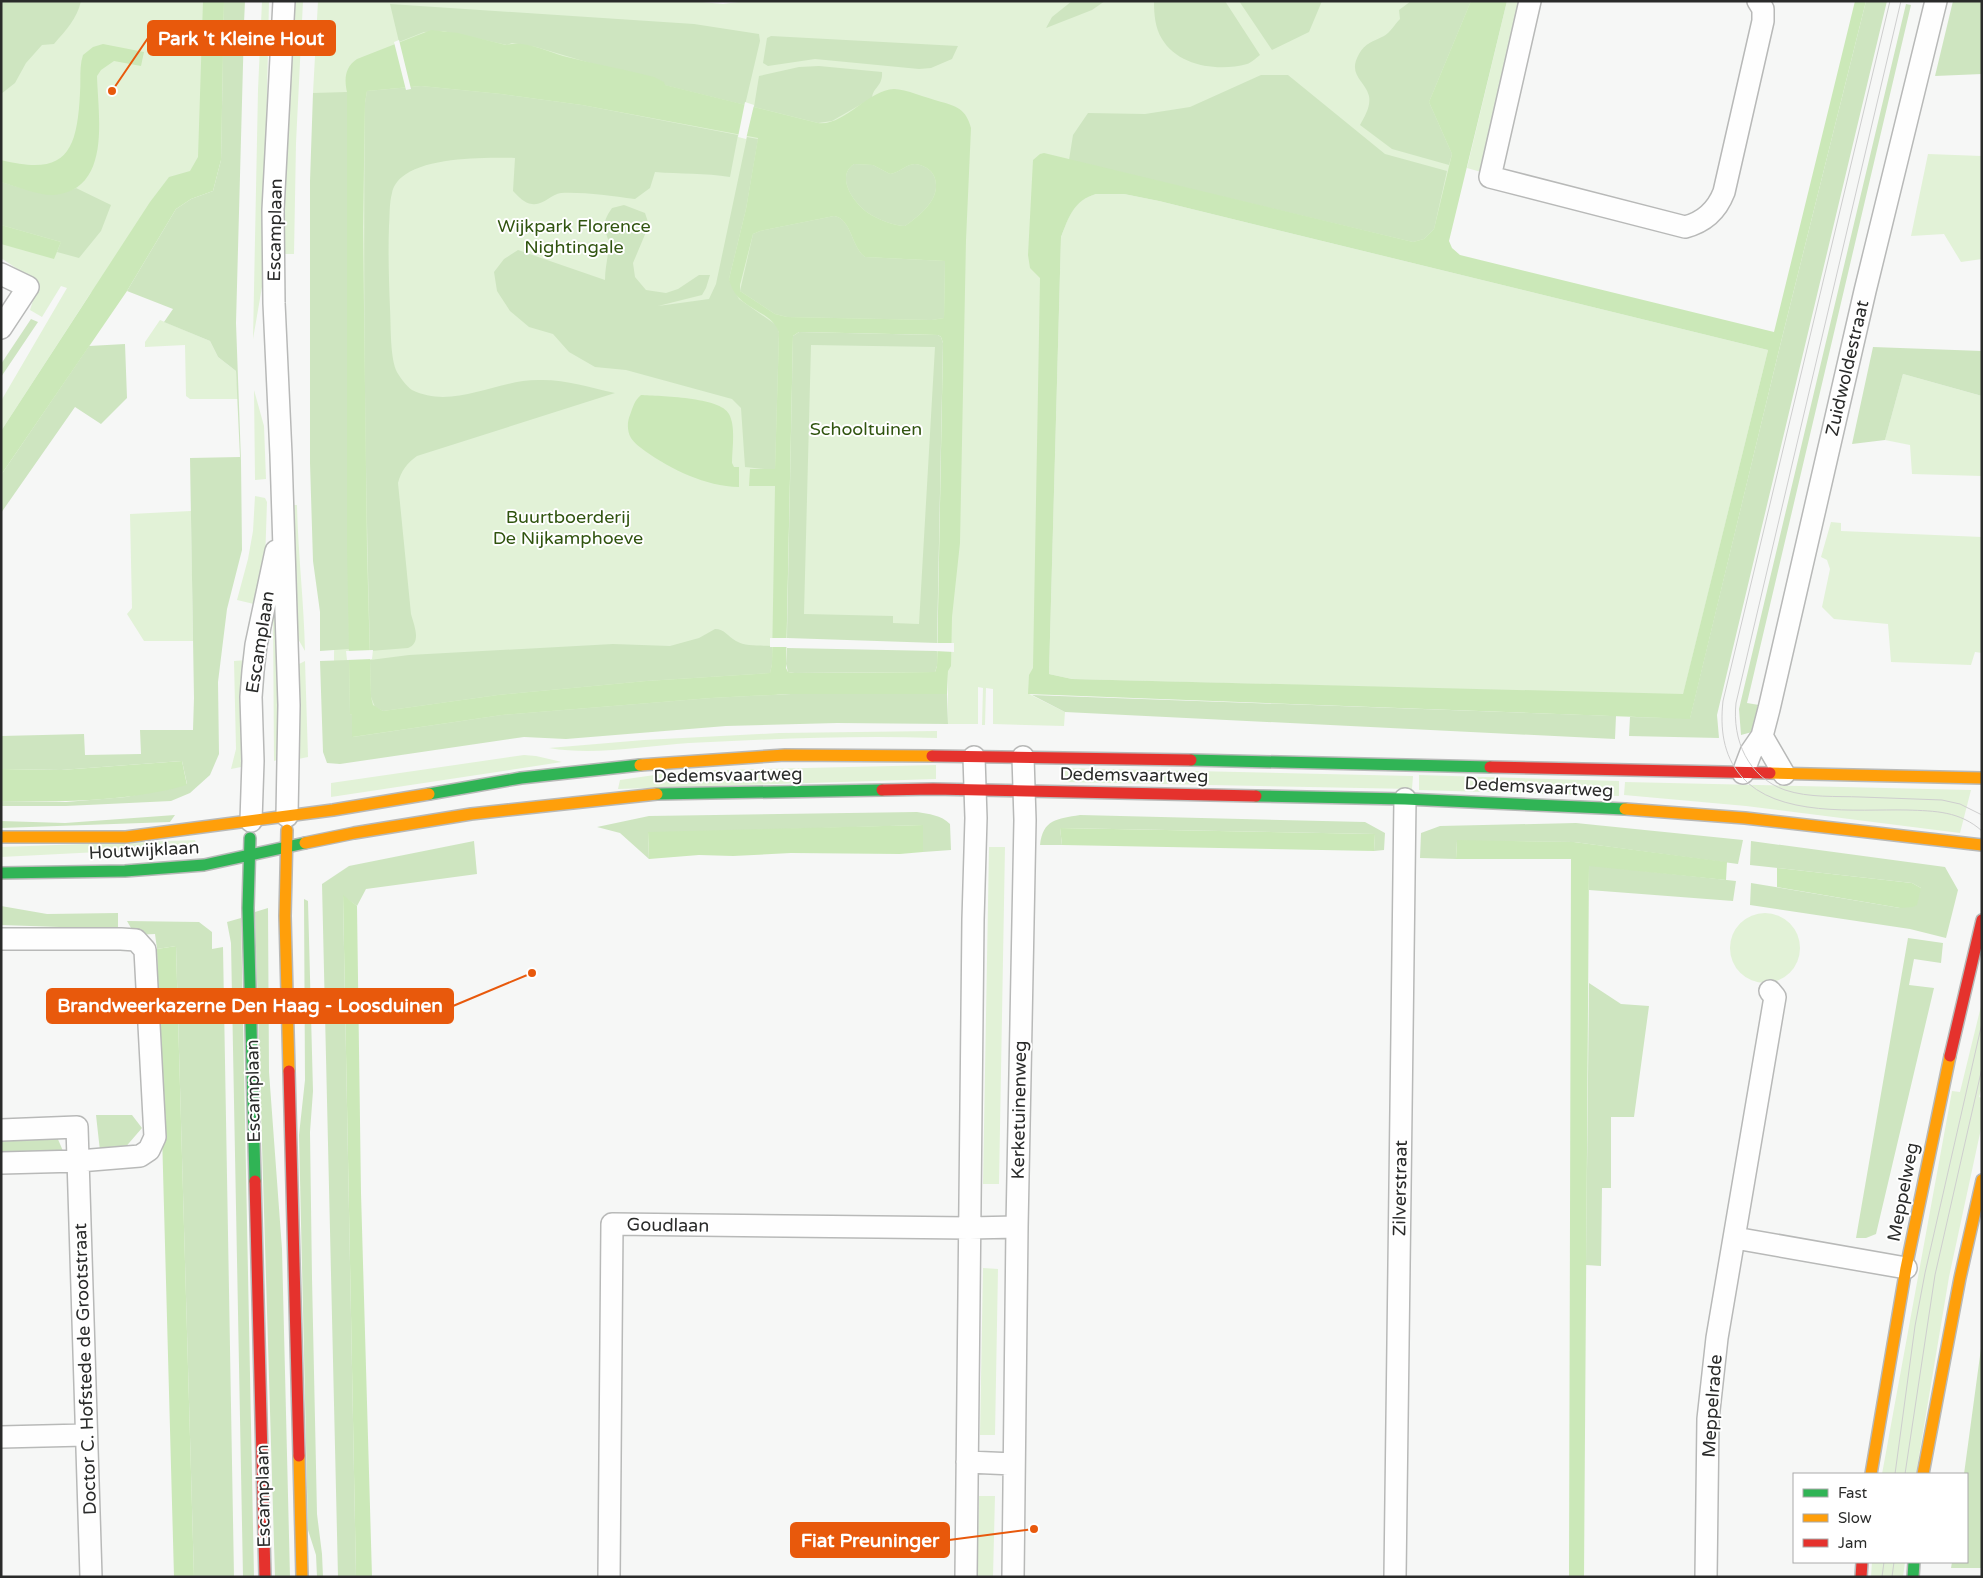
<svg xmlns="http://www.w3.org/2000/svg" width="1983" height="1578" font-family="'Varela Round',sans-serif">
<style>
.green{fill:#e2f2d7}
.forest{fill:#cee5c0;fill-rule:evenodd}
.water{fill:#cbe8b8;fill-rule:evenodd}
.pier{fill:#f6f7f6}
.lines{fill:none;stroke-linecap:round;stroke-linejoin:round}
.street-casing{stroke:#b8b9b8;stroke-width:24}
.fast-casing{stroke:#b8b9b8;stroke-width:14}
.slow-casing{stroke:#b8b9b8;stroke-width:14}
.jam-casing{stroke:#b8b9b8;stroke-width:14}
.street{stroke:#fefefe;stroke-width:21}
.fast{stroke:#30b455;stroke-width:11}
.slow{stroke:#ff9f0a;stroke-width:11}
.jam{stroke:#e5322d;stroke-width:11}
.tram{stroke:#cecece;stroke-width:1}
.labels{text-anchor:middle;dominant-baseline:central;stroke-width:4;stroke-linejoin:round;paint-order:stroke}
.park-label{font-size:18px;fill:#30540f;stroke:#fff}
.street-label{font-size:18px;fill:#2a2b2a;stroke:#fff}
.leader{fill:none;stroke:#e8590c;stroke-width:2}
.callout-dot{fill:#e8590c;stroke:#fff;stroke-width:2}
.callout{fill:#e8590c;stroke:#e8590c;stroke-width:2}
.callout-label{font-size:19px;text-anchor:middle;font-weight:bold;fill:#fff}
</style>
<rect width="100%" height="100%" fill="#f6f7f6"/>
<path class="green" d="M1,1H224L221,160L90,294L1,431V401L67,288L61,286L42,317L30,310L35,294L31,278L1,258Z
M262,1H269L263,281L253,339L258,90Z
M293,1H303L296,143L294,254H284L285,174Z
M318,1H692L723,4L746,1H1495L1434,258L1120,182L1082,190L1055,222L1040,692L1029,694L1065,712L1064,726L993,724V689L986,688L985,725H982L983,688L978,687V724H948L947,334L792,329L776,710L333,753L340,93H313Z
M1507,1H1522L1481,172L1467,168Z
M1928,154L1982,156V259L1961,262L1944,234L1911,236Z
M1096,194H1124L1159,201L1768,350L1683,695L1072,679L1049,674L1061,237C1069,217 1072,201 1096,194Z
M160,320L210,341L218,357L236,371L238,399H190L186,396L185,345L145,347V342Z
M938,335L937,638L787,634L793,336Z
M1903,374L1982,396V476L1912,474L1910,445L1885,440Z
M254,390L264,426L266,479L255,480Z
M255,496L265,498L267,502L265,563L258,605L237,600L248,559L253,531Z
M293,505H297C298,554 304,602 305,651L290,625L288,547Z
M191,511L193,641H144L127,614L132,608L130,514Z
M1831,522L1841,523V531L1982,537V653L1975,652L1971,665L1891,662L1888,624L1834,619L1822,607L1830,569L1827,560L1821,557Z
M273,612L277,613L281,759L274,761Z
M247,660L246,766L231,769L236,749L234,661Z
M305,661L308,757L293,760L291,668Z
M937,731V738C855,735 772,739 689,743C643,746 595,756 549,748L644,740L779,733Z
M524,755L536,756L562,762L331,797V783Z
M936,765V779L618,789L620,780L682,771Z
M1061,768L1413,776L1412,789L1061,782Z
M1419,775L1619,781V796L1419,790Z
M1625,782L1971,790L1960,833L1746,806L1624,795Z
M195,840L197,847L1,857V847Z
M989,847H1005L999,1184H983Z
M1730 948a35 35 0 1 1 70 0a35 35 0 1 1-70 0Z
M1982,1002V1087L1979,1097L1982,1098V1124L1949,1277L1916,1474H1882L1952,1091L1960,1092Z
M983,1268L998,1269L995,1435H980Z
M979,1496H995L993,1577H977Z
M1872,1562H1905L1903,1577H1871Z"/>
<path class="forest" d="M1,1H81C77,19 66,30 54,44L42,45L26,63L15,83L1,94Z
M224,1H245L244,23L226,22L244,28L236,323L241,461L242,550L227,609L218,682L219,754L210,775L190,793L171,801L66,806H1V801L66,802L126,797L187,784L182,761L61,770L1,769V736L84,734L85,755L141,754L140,730H193L194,698L190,458L240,457L236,371L218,357L210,341L164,322L173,309L127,291L176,209L191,199L213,191L221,160Z
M1072,1H1105L1092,10L1046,28L1052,17Z
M1154,1H1225L1260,55C1256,58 1251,63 1247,64C1218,72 1178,66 1162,39C1155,28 1154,14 1154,1Z
M1239,1H1322L1309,32L1272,50Z
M1411,1H1471L1429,102L1452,154L1449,165L1392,149L1360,125C1365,116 1371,106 1369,96C1365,80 1347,75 1359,54C1365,43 1374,41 1384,36C1390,33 1395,24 1400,19L1399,10Z
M1866,1H1887L1717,715L1719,738L1629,736L1630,717L1690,718L1780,346Z
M1953,1H1982V74L1935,76Z
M390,4L694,24L759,34L760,41L745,105L664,85L536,47L512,43L507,45L443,31L424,32L399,42Z
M1906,4L1911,5L1747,703L1759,705L1752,732L1741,735L1739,709Z
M771,36L958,46L952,59L931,68L919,69L815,59L768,66L763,63L767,38Z
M819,66L882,72C883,86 873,87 872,98L832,121L818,123L754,107L759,76L799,67Z
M1261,75H1288L1385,154L1447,171L1434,229L1424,239L1413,242L1069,160L1073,135L1088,113L1145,114L1190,107Z
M421,86L501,94L582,105L738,135L730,177C705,173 680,174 655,172L650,188L635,199C610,196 585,192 561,193C551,194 543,206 532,204C524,203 519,197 513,191L515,158C486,157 425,157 402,177C397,181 393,187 392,193C389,204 390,215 389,226C388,254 389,282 390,309C391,326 390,355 396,370C398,375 407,387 412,390C453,410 495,380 538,380C564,379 589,387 615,393L417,456C407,463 401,471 398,483L411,614C414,625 422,643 408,648L370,651C365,468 363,285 365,103L367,91Z
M347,92L349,649L320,651V612L313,561L310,463V181L313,93Z
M747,137L758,139L746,209L729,279L739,299L772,322L777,326L779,333L775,470L745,467L741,408L732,399L626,370L595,367L569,352L553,334L529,327L510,311L497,291L494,272L504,259L518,250L605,280C605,268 608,257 609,245C609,239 606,235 605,230C603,221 608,214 612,208L624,205L645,213L649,225L633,263L635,277L646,290L666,293L678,289L699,275H710L706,288L702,295L658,306L709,299L716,284Z
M854,164L873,165L890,174C899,173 906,164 915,164C923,165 931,169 934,176C943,198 920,215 905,226C894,226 877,219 868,213C854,203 835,177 854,164Z
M1,182C25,189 52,199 76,188L111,205L101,231L79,258L57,252L61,242L1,225Z
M834,216C852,219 851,247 865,257L945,261L944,318L932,320L787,317L775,314L740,291L753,234L760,231Z
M31,319L38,322L1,377V364Z
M799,332L938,335L941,337L943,343L937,643L787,638L793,336ZM811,345L935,347L919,624L893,623V616L804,614Z
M125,344L127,398L101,424L75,407L1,513V475L89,346Z
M1873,347L1982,351V396L1903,374L1885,440L1852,444Z
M715,629C725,629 727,636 736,641C746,647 760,645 772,646V664L770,673L646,681L498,695L383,711L375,707L371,697L370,660L409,655L613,644L670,646L699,638Z
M787,648L937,651V666L935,672H931L794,673L788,672L786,664Z
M349,660L350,714L352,715L353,737L502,715L711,698L791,694H947L948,724L837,723L726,726L566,739L524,737L340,764L327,763L323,752L320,661Z
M1032,695L1616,716L1615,739L1065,712Z
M917,812C929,814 941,815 950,824L951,850L923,852V825L648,833L649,859L620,833L597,827L649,816Z
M175,815L170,822L1,828V821L65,823Z
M1080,815L1365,822L1385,833L1384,850L1374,851L1375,834L1060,828L1062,845H1040C1043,819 1057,819 1080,815Z
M1576,823L1743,840L1738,864L1574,842L1457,841L1456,859L1420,858L1421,833L1440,826Z
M474,841L477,874L366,889L357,906L343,896L356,1577H338L322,884L349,866Z
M1751,841L1945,867L1958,890L1946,938L1910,929L1750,905L1751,883L1900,908L1921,888L1912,883L1750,865Z
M1589,865L1736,881L1733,901L1589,890Z
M304,899L308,901L313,1091L310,1132L312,1278L317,1514L322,1554L323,1577H317L316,1555L308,1530L299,1135L305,1080Z
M1,906L47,914L118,913V929L1,925Z
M268,908L269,1072L282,1249L290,1577H275L255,912Z
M241,918L254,1577H243L231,943L227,922Z
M127,921L199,922L212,932V949L223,947L234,1577H194L176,946L157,949L155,934L135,935Z
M1908,938L1943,943L1941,963L1914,959L1909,985L1934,988L1876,1234L1866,1238H1856Z
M1589,983L1621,1004L1649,1006L1634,1117H1611V1188H1602L1601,1266L1586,1265Z
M96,1115H132L142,1128L123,1150L100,1151Z
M57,1137L63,1151L1,1152V1138Z
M1982,1341V1501C1979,1523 1982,1545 1982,1568H1951L1952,1562H1967V1474H1964Z"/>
<path class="water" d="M203,1H224L221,160L213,191L191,199L176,209L127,291L1,475V431L150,202L169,177L190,171L198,157Z
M1471,1H1507L1449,241L1452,248L1460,255L1774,332L1855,1H1866L1780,346L1690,719L1028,694L1029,675L1033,668L1040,278L1030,268L1028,255L1033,160L1040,154L1044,153L1413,242L1424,239L1434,229L1452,154L1429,102ZM1096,194H1124L1159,201L1768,350L1683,694L1072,679L1049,674L1061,237C1069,217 1073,201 1096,194Z
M431,30L458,33L506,45C524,40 546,51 563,56C593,64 624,69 654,77L664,82L665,85L818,123C843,127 868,90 894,89C906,89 926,98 938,101C957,106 966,109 971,128L966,240L960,543L952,617L951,666L948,671L947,694H791L711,698L502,715L352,737V715L350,714L347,548V92C344,79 345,67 357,59ZM421,86L501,94L582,105L758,138L746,209L729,279C736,311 772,309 779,333L775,469H750L749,486H775L772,664L770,673L646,681L498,695L383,711L373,705L371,697L370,660L367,550L363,227L365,103L367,91ZM854,164L873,165L890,174C899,173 906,164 915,164C923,165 931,169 934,176C943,198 920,215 905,226C894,226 877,219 868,213C854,203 835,177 854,164ZM834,216C852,219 851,247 865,257L945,261L944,318L932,320L787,317L775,314L740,291V285L753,234L760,231ZM799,332L938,335L941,337L943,343L937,666L935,672L794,673L788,672L786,668L793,336Z
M103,44L144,52L141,66L114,61L101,70L97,76C98,116 112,189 54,195C40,196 15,186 1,182V160C65,176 77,154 80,93C81,80 79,67 83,55L93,47Z
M1,225L61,242L54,259L1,244Z
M641,395C659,396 721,397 729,414C736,427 732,449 732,463L734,467H739V487C705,486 672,470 645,451C640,447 634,443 631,438C627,431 627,422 630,415C633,407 634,401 641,395Z
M182,761L187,785C127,802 63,802 1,801V769L61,770Z
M923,825V852L900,854L791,853L733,856L699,855L649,859L648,832Z
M1060,828L1375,834L1374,851L1062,845Z
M1457,840L1574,842L1727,862L1726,880L1589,866L1584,1577H1569L1571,859H1456Z
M1777,868L1912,883L1921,888L1917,905L1913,907L1900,908L1777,887Z
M343,895L357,906L361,1193L372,1577H356Z
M176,946L194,1577H174L157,949Z"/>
<path class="pier" d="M399,40L411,89L406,90L394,42Z
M745,102L754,105L746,139L738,137Z
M770,638H789V647H770Z
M934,643H954V652L935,651Z
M373,650L372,659L347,660L346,651Z"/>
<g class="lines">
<defs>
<path id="street" d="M284,1L273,210L274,303L281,455L289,705L287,816
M1530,1L1490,177L1685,227C1705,222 1717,210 1724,192L1763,21V9L1758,1
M1,274L28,287L1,328
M1762,736L1784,774
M1743,773L1751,752L1762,736L1769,709L1865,291L1936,1
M251,821L253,761L251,697L253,671L256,645L276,551
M1,939H121L136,940L145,950L155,1137L149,1150L140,1156L79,1161L1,1163
M1,1130L77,1127L91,1577
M1735,1238L1906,1268
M1,1437L85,1435
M967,1462L1014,1464
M609,1577L612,1224L969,1228L1017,1227
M966,1577L973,920L976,818L974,757
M1013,1577L1017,1227L1025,820L1023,757
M1395,1577L1405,799
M1706,1577L1708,1419L1717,1338L1775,997L1770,991"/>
<path id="fast" d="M1191,760L1490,767
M429,794L521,778L640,765
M657,794L882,790
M1256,796L1405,799L1625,809
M250,838L248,908L255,1181
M1,873L125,871L204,865L305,843
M1913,1577L1914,1562"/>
<path id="slow" d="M640,765L785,755L932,756
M1770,773L1982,778
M1625,809L1745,818L1982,845
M287,830L285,916L289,1071
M1,837H126L333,810L429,794
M305,843L354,833L471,814L657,794
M299,1456L302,1577
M1871,1474L1906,1268L1950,1056
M1923,1474L1960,1278L1982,1180"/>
<path id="jam" d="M932,756L1191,760
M1490,767L1770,773
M882,790L933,789L1256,796
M1950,1056L1982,920
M289,1071L299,1456
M255,1181L265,1577
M1861,1577L1862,1562"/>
</defs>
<use href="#street" class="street-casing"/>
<use href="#fast" class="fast-casing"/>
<use href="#slow" class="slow-casing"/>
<use href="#jam" class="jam-casing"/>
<use href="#street" class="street"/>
<use href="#fast" class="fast"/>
<use href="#slow" class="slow"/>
<use href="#jam" class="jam"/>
<path class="tram" d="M1890,1L1723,701C1720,728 1723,755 1741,776C1777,818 1856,809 1907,810C1935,811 1960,811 1982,831
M1901,1L1736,703C1732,740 1748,777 1785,790C1809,798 1836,796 1861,797C1888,798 1915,799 1942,800L1960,804L1982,815
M1895,1474L1915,1326L1925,1273L1982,1023
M1905,1474L1935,1275L1982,1068
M1882,1577L1884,1562
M1892,1577L1894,1562"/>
</g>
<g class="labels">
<g class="park-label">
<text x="574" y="226">Wijkpark Florence<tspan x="574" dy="21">Nightingale</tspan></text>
<text x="866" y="429">Schooltuinen</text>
<text x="568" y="517">Buurtboerderij<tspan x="568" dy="21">De Nijkamphoeve</tspan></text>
</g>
<g class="street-label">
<text transform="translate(275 230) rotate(-89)">Escamplaan</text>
<text transform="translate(1847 368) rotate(-77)">Zuidwoldestraat</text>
<text transform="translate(260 642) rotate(-81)">Escamplaan</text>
<text transform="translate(728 775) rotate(-1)">Dedemsvaartweg</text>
<text transform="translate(1134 775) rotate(1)">Dedemsvaartweg</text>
<text transform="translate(1539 787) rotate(3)">Dedemsvaartweg</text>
<text transform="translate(144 850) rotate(-3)">Houtwijklaan</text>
<text transform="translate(253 1091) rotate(-91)">Escamplaan</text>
<text transform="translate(1019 1110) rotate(-89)">Kerketuinenweg</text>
<text transform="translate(1400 1188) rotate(-89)">Zilverstraat</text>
<text transform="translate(1903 1192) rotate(-79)">Meppelweg</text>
<text transform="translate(668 1225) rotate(1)">Goudlaan</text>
<text transform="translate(85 1369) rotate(-92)">Doctor C. Hofstede de Grootstraat</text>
<text transform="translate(1712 1406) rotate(-86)">Meppelrade</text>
<text transform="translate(263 1496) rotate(-91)">Escamplaan</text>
</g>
</g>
<path class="leader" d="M112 91L148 38M532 973L453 1006M1034 1529L949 1540"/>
<g class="callout-dot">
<circle cx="112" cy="91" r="5"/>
<circle cx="532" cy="973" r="5"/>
<circle cx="1034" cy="1529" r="5"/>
</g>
<g class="callout">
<rect x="148" y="21" width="187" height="34" rx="5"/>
<rect x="47" y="989" width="406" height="34" rx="5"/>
<rect x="791" y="1523" width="158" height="34" rx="5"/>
</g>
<g class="callout-label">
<text x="241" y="45">Park 't Kleine Hout</text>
<text x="250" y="1012">Brandweerkazerne Den Haag - Loosduinen</text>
<text x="870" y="1547">Fiat Preuninger</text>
</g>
<rect width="1983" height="1578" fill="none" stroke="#2a2b2a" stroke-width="5"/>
<rect x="1793" y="1473" width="175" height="90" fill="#ffffff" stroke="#aaaaaa"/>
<rect x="1803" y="1489" width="25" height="8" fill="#30b455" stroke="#aaaaaa"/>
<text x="1838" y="1498" font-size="15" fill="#2a2b2a">Fast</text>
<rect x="1803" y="1514" width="25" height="8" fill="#ff9f0a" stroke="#aaaaaa"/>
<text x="1838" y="1523" font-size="15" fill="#2a2b2a">Slow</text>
<rect x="1803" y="1539" width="25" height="8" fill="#e5322d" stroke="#aaaaaa"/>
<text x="1838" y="1548" font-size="15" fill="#2a2b2a">Jam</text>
</svg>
